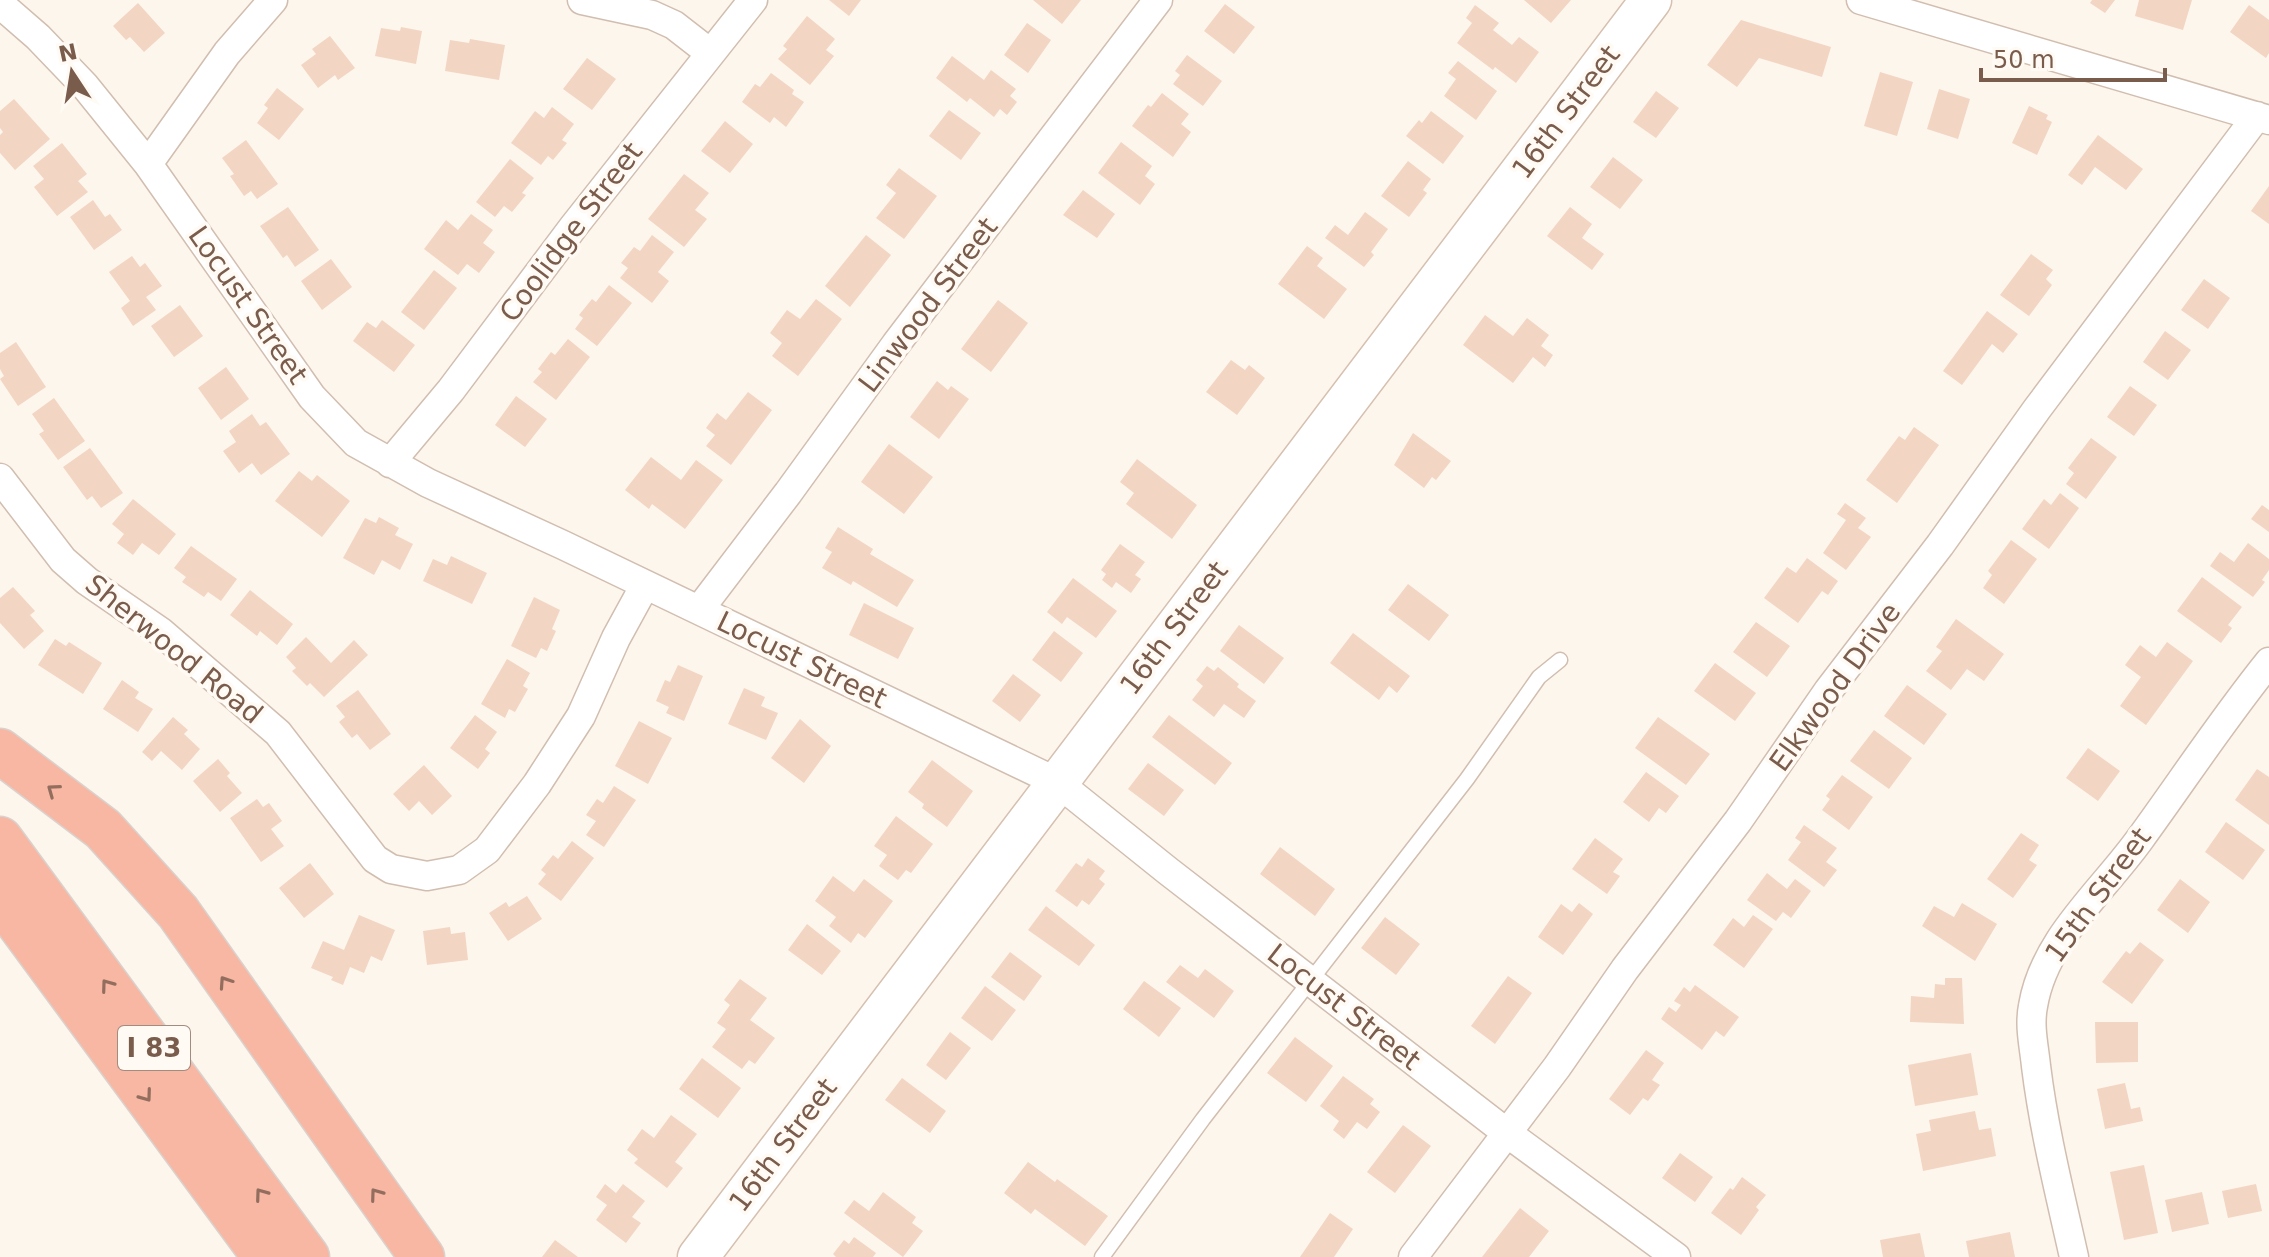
<svg xmlns="http://www.w3.org/2000/svg" width="2269" height="1257" font-family="'DejaVu Sans',sans-serif">
<style>
.building{fill:#f3d5c3}
.lines{fill:none;stroke-linecap:round;stroke-linejoin:round}
.lane-casing{stroke:#d1beb0;stroke-width:17}
.street-casing{stroke:#d1beb0;stroke-width:31}
.secondary-casing{stroke:#d6c0b0;stroke-width:43}
.highway-casing{stroke:#dad1cd;stroke-width:47}
.lane{stroke:#fff;stroke-width:14}
.street{stroke:#fff;stroke-width:28}
.secondary{stroke:#fff;stroke-width:40}
.highway{stroke:#f7b7a3;stroke-width:44}
.oneway{stroke:#936e5e}
.labels{text-anchor:middle;dominant-baseline:central;stroke-width:7;stroke-linejoin:round;paint-order:stroke}
.shield{fill:#fffaf3;stroke:#a28b7f;stroke-width:2}
.shield-label{font-size:26px;font-weight:bold;fill:#7a5c4d}
.street-label{font-size:28px;fill:#7a5c4d;stroke:#fffaf3}
</style>
<rect width="100%" height="100%" fill="#fdf6ec"/>
<path class="building" d="M829,0H861L849,16Z
M1033,0H1081L1062,24Z
M1524,0H1571L1551,23Z
M2092,0H2115L2105,13L2090,3Z
M2139,0H2192L2183,30L2135,16Z
M138,3L165,33L144,52L130,37L126,40L113,26Z
M1225,4L1255,27L1234,54L1204,31Z
M1475,5L1499,23L1493,30L1512,45L1519,37L1539,52L1516,83L1495,67L1493,70L1457,43L1472,23L1466,18Z
M2249,5L2269,20V53L2266,58L2230,32Z
M807,16L835,39L826,50L834,56L810,85L778,59L787,49L783,46Z
M1741,20L1831,47L1822,77L1759,58L1737,87L1707,65Z
M1027,23L1051,40L1028,73L1004,55Z
M401,27L422,31L416,64L375,56L381,28L400,31Z
M330,36L355,68L338,80L335,75L318,88L301,65L316,54L312,49Z
M470,39L505,45L499,80L445,71L450,40L469,43Z
M1187,55L1222,81L1203,106L1173,84L1180,75L1175,71Z
M952,56L984,80L991,70L1016,89L1010,96L1017,102L1007,115L1000,109L994,117L970,98L967,102L936,78Z
M587,58L616,79L592,110L563,89Z
M1458,61L1497,91L1476,120L1444,96L1456,79L1448,73Z
M1880,72L1913,82L1897,136L1864,126Z
M771,73L794,90L792,94L804,102L786,127L774,117L770,123L742,102L755,84L760,87Z
M277,88L304,109L279,140L257,123L268,108L264,105Z
M1939,89L1970,99L1958,139L1927,129Z
M1656,91L1679,108L1656,138L1633,122Z
M1162,93L1189,114L1181,124L1191,132L1173,157L1132,126L1148,105L1151,107Z
M14,99L50,139L15,170L0,153V135L3,132L0,128V111Z
M2029,106L2048,115L2046,119L2052,122L2037,155L2012,143Z
M552,107L574,124L562,140L567,143L553,160L548,156L541,165L511,143L535,111L544,118Z
M949,110L981,133L961,160L929,136Z
M1431,111L1464,136L1443,164L1406,136L1419,120L1422,123Z
M725,121L753,144L730,173L701,151Z
M2098,135L2143,169L2126,190L2095,167L2082,185L2068,175Z
M246,140L278,184L257,199L251,191L244,196L230,176L234,174L222,158Z
M1121,142L1152,166L1145,176L1155,184L1140,205L1098,173Z
M62,143L87,174L78,181L88,192L57,216L34,187L44,179L33,166Z
M1613,157L1643,180L1620,209L1590,187Z
M510,159L534,178L522,193L526,195L512,212L504,206L495,217L476,202Z
M1408,161L1431,179L1423,190L1427,193L1409,217L1381,196Z
M899,168L937,196L904,239L876,218L896,193L886,185Z
M684,174L709,193L695,210L707,219L684,247L648,219Z
M2269,186V224L2251,211Z
M1083,190L1115,214L1097,238L1063,215Z
M93,200L105,217L110,214L122,230L94,250L70,217Z
M288,207L319,250L295,267L287,255L283,258L260,226Z
M1570,207L1592,224L1582,238L1604,254L1592,270L1547,236Z
M1365,212L1388,229L1371,252L1374,255L1364,267L1325,238L1335,225L1348,235Z
M471,214L493,230L483,243L495,252L479,273L467,264L458,275L424,249L446,220L458,230Z
M652,235L674,252L658,272L669,281L652,303L620,278L628,268L621,263L634,247L640,251Z
M866,235L891,255L850,307L825,286Z
M1307,246L1323,258L1317,266L1347,289L1324,319L1278,284Z
M2031,254L2053,270L2046,279L2052,285L2029,316L2000,295Z
M132,256L140,267L145,263L162,286L146,297L156,310L133,326L121,308L130,301L109,272Z
M331,259L352,287L322,310L301,281Z
M434,270L457,288L424,330L401,312Z
M2204,279L2230,298L2208,329L2181,310Z
M609,285L632,303L597,346L575,329L583,318L579,315L592,299L596,302Z
M816,299L842,319L798,376L772,356L782,343L770,333L787,310L800,319Z
M998,300L1028,323L991,372L961,349Z
M180,305L203,336L174,357L151,326Z
M1987,311L2018,334L2003,353L1992,344L1962,385L1943,371Z
M1485,315L1513,336L1527,318L1549,335L1541,346L1553,355L1545,367L1533,357L1513,383L1463,345Z
M382,320L415,345L394,372L353,341L367,322L376,328Z
M2165,331L2191,350L2168,380L2143,362Z
M568,339L590,357L556,400L533,382L542,372L538,369L551,352L555,355Z
M16,342L46,387L18,406L0,379L4,376L0,369V353Z
M1231,360L1245,370L1249,365L1265,378L1237,415L1206,392Z
M226,367L249,399L221,420L198,388Z
M937,381L948,390L951,386L969,399L939,439L910,417Z
M2130,386L2157,405L2134,436L2107,417Z
M748,392L772,410L731,465L706,446L715,435L706,428L717,413L726,420Z
M516,396L547,419L525,447L495,425Z
M54,398L85,441L58,460L39,434L44,431L32,414Z
M252,414L260,426L266,422L290,454L261,475L252,463L239,473L223,451L236,442L229,431Z
M1914,427L1939,445L1897,503L1866,480L1899,436L1905,440Z
M1413,433L1451,461L1436,480L1432,477L1424,488L1394,465Z
M2091,438L2117,457L2086,499L2066,484L2074,473L2068,468Z
M889,444L933,477L904,514L861,482Z
M90,448L123,493L101,508L92,496L87,500L63,467Z
M651,457L681,480L696,460L723,480L685,529L652,504L649,509L625,490Z
M1137,459L1197,505L1172,539L1126,504L1134,493L1120,482Z
M299,471L312,481L317,475L350,501L322,537L275,501Z
M2060,493L2079,508L2049,549L2022,529L2044,499L2051,505Z
M133,499L176,534L159,555L142,543L133,555L117,543L124,534L112,524Z
M1845,503L1866,518L1858,528L1871,537L1846,570L1823,553L1846,520L1837,514Z
M2262,505L2269,510V532L2251,519Z
M379,517L399,528L395,535L413,544L400,570L382,560L374,575L343,558L365,518L376,523Z
M838,527L873,549L870,554L914,580L897,607L853,581L851,585L822,568L832,552L825,548Z
M2011,540L2037,559L2004,604L1983,588L1992,575L1988,571Z
M2248,543L2269,559V570L2262,580L2265,582L2253,597L2210,566L2220,552L2234,562Z
M1120,544L1145,562L1135,575L1141,579L1131,593L1116,582L1112,588L1102,580L1106,574L1101,570Z
M191,546L237,579L221,601L208,592L204,597L182,582L186,577L174,568Z
M451,556L487,573L472,604L423,581L433,559L447,565Z
M1807,558L1838,581L1828,595L1822,591L1798,623L1764,598L1787,567L1796,573Z
M2202,577L2242,607L2228,625L2232,628L2221,643L2177,611Z
M1073,578L1117,611L1096,638L1067,617L1062,624L1047,612Z
M1408,584L1449,615L1429,641L1388,610Z
M13,587L35,611L30,615L44,631L24,649L0,623V598Z
M250,590L293,624L277,645L260,631L257,636L230,615Z
M534,597L560,610L552,629L556,631L547,651L541,648L536,658L511,646Z
M864,603L914,628L898,659L849,635Z
M1956,619L2004,654L1984,681L1967,669L1951,690L1926,671L1942,651L1936,647Z
M1756,622L1790,646L1767,677L1733,652Z
M1239,625L1284,658L1264,684L1220,651Z
M1054,631L1083,653L1061,682L1032,660Z
M1353,633L1410,676L1397,693L1389,686L1379,700L1330,663Z
M306,637L331,663L354,640L368,655L324,697L310,683L307,686L292,671L296,668L286,657Z
M55,639L66,646L69,642L102,663L83,694L38,665Z
M2167,642L2193,661L2146,725L2120,706L2141,677L2125,665L2140,645L2156,657Z
M507,659L530,673L523,686L528,689L515,712L509,709L505,718L481,704Z
M1715,663L1756,693L1735,721L1694,691Z
M678,665L703,676L684,721L666,713L669,707L656,701L665,680L670,682Z
M1207,666L1214,671L1218,667L1239,684L1237,687L1256,701L1244,718L1224,704L1214,717L1192,700L1203,686L1196,680Z
M1013,674L1041,695L1020,722L992,701Z
M122,680L139,692L135,698L153,709L138,732L103,709Z
M1907,685L1947,714L1924,745L1884,716Z
M744,688L765,697L761,706L778,713L766,740L728,724Z
M358,690L391,734L370,750L357,734L352,738L339,722L345,717L336,706Z
M475,715L497,732L485,749L490,753L478,769L450,748Z
M1169,715L1232,763L1215,785L1152,737Z
M173,717L188,730L184,734L200,749L182,770L161,751L152,761L142,752Z
M1658,717L1710,754L1686,785L1635,748Z
M800,719L831,746L804,783L771,758Z
M639,721L672,738L648,784L615,766Z
M1874,730L1912,758L1889,789L1850,761Z
M2088,748L2120,771L2098,801L2066,778Z
M218,759L230,773L227,776L242,793L220,812L193,781Z
M932,760L973,791L947,827L922,808L924,804L908,792Z
M1148,763L1184,790L1164,816L1128,789Z
M424,765L452,796L432,815L419,801L409,811L393,794Z
M2257,769L2269,777V825L2235,800Z
M1646,772L1679,796L1666,813L1659,808L1649,822L1623,802Z
M1842,775L1873,797L1849,830L1822,810L1830,799L1826,796Z
M614,786L636,800L604,847L586,835L596,821L586,815L597,799L603,803Z
M257,799L263,807L269,803L282,821L271,829L284,846L261,862L230,818Z
M896,816L933,844L911,873L906,870L898,880L879,866L887,855L874,846Z
M2226,822L2265,850L2243,880L2205,852Z
M1804,825L1837,848L1826,862L1837,870L1824,887L1788,860L1801,842L1795,838Z
M2021,833L2039,845L2029,860L2037,865L2013,898L1987,879Z
M1595,838L1623,859L1613,872L1620,876L1607,894L1572,869Z
M572,841L594,858L561,901L538,884L546,874L541,870L553,855L558,859Z
M1280,847L1335,889L1315,916L1260,874Z
M1088,858L1105,871L1099,879L1105,884L1089,905L1082,900L1077,907L1055,891L1076,863L1082,867Z
M310,863L334,894L304,918L279,888Z
M1767,873L1787,889L1795,879L1811,891L1791,918L1783,912L1776,921L1747,900Z
M833,876L854,892L864,879L893,901L865,938L858,933L851,943L829,926L836,917L815,901Z
M2180,879L2210,902L2188,933L2157,910Z
M527,896L542,919L508,941L489,913L506,902L509,907Z
M1579,903L1593,914L1563,955L1538,937L1561,904L1572,912Z
M1962,903L1997,924L1975,961L1922,926L1934,906L1954,917Z
M1046,906L1095,945L1079,966L1028,930Z
M359,915L395,930L382,961L371,956L364,973L350,967L343,985L331,980L333,977L311,968L323,941L344,950Z
M1753,915L1773,929L1744,968L1713,945L1733,918L1744,927Z
M1385,917L1420,944L1396,975L1361,948Z
M807,924L841,951L822,975L788,950Z
M450,927L451,934L465,932L468,960L427,965L423,931Z
M2140,942L2164,960L2132,1004L2102,982L2126,951L2130,954Z
M1010,952L1042,976L1024,1001L991,977Z
M1180,965L1198,978L1205,969L1234,991L1214,1018L1166,982Z
M1508,976L1532,993L1495,1044L1471,1026Z
M1945,978H1962L1964,1024L1910,1022L1911,996L1934,998L1935,984L1945,985Z
M740,979L767,998L750,1020L775,1038L755,1064L749,1060L742,1069L712,1047L726,1029L717,1023L730,1005L724,1000Z
M1144,981L1181,1008L1159,1037L1123,1009Z
M1695,985L1739,1017L1724,1037L1716,1031L1702,1050L1661,1019L1669,1007L1676,1012L1681,1005L1674,1001L1684,987L1690,992Z
M985,986L1016,1010L992,1041L961,1018Z
M2095,1022H2138V1062L2096,1063Z
M950,1032L971,1048L946,1080L926,1065Z
M1295,1037L1333,1066L1306,1102L1267,1073Z
M1646,1050L1664,1063L1652,1080L1660,1085L1648,1101L1643,1098L1630,1115L1609,1099Z
M1971,1053L1978,1095L1915,1106L1908,1065Z
M702,1058L741,1088L718,1118L679,1089Z
M1343,1076L1374,1099L1370,1104L1380,1112L1367,1129L1357,1122L1344,1139L1333,1130L1339,1121L1320,1106Z
M902,1078L946,1111L930,1133L885,1100Z
M2125,1083L2131,1109L2140,1107L2143,1121L2105,1129L2097,1089Z
M1975,1111L1979,1130L1991,1128L1996,1156L1923,1171L1916,1134L1931,1131L1929,1120Z
M671,1115L697,1134L675,1162L683,1168L667,1188L634,1163L638,1159L627,1150L642,1129L654,1138Z
M1403,1125L1431,1146L1395,1193L1367,1172Z
M1680,1153L1713,1177L1695,1202L1662,1178Z
M1028,1162L1055,1182L1057,1179L1108,1216L1085,1246L1035,1209L1031,1214L1004,1193Z
M2144,1165L2158,1233L2124,1240L2110,1172Z
M1742,1177L1766,1195L1756,1207L1759,1210L1741,1235L1711,1213L1730,1188L1733,1190Z
M605,1184L616,1193L623,1184L645,1201L632,1217L641,1223L626,1243L596,1220L607,1205L596,1197Z
M2256,1184L2262,1211L2228,1218L2222,1191Z
M883,1192L916,1217L912,1223L923,1231L903,1257L844,1213L854,1200L869,1211Z
M2202,1192L2209,1224L2172,1232L2165,1200Z
M1520,1208L1549,1231L1529,1257H1482Z
M1330,1213L1353,1229L1334,1257H1300Z
M2010,1232L2015,1257H1969L1966,1241Z
M1920,1233L1925,1257H1883L1880,1240Z
M854,1237L876,1253L873,1257H836L833,1254L844,1240L849,1244Z
M555,1240L578,1257H542Z"/>
<g class="lines">
<defs>
<path id="lane" d="M1102,1257L1203,1119L1467,779L1539,677L1560,660"/>
<path id="street" d="M582,0L652,15L674,25L710,53
M1861,0L2269,120
M0,4L38,37L85,86L148,164L312,397L356,443L428,483L563,545L1057,782L1168,871L1507,1133L1676,1257
M148,164L227,53L273,0
M390,463L451,390L574,226L753,0
M0,478L63,560L87,581L161,632L278,733L375,859L391,869L427,876L459,870L487,850L537,784L581,716L616,638L645,585
M699,610L788,493L896,344L1158,0
M1413,1257L1557,1067L1625,969L1738,821L1828,691L1940,545L2037,409L2257,116
M2074,1257C2060,1194 2044,1131 2036,1066C2034,1046 2029,1026 2033,1006C2044,939 2102,892 2140,839C2183,780 2223,719 2269,662"/>
<path id="secondary" d="M698,1257L1651,0"/>
<path id="highway" d="M0,751L103,829L178,912L422,1257
M0,839L307,1257
M0,898L265,1257"/>
</defs>
<use href="#lane" class="lane-casing"/>
<use href="#street" class="street-casing"/>
<use href="#secondary" class="secondary-casing"/>
<use href="#highway" class="highway-casing"/>
<use href="#lane" class="lane"/>
<use href="#street" class="street"/>
<use href="#secondary" class="secondary"/>
<use href="#highway" class="highway"/>
</g>
<defs><path id="oneway-chevron" d="M-2-3.5L2.5 0L-2 3.5" fill="none" stroke-width="1.6" stroke-linecap="round" stroke-linejoin="round" transform="scale(2)"/></defs>
<g class="oneway">
<use href="#oneway-chevron" transform="translate(53 790) rotate(-144)"/>
<use href="#oneway-chevron" transform="translate(225 982) rotate(-124)"/>
<use href="#oneway-chevron" transform="translate(107 985) rotate(-126)"/>
<use href="#oneway-chevron" transform="translate(146 1096) rotate(54)"/>
<use href="#oneway-chevron" transform="translate(261 1194) rotate(-126)"/>
<use href="#oneway-chevron" transform="translate(376 1194) rotate(-126)"/>
</g>
<g class="labels">
<rect class="shield" x="118" y="1026" width="72" height="44" rx="6"/>
<g class="shield-label">
<text x="154" y="1048">I 83</text>
</g>
<g class="street-label">
<text transform="translate(1566 112) rotate(-53)">16th Street</text>
<text transform="translate(571 232) rotate(-53)">Coolidge Street</text>
<text transform="translate(248 305) rotate(55)">Locust Street</text>
<text transform="translate(928 305) rotate(-53)">Linwood Street</text>
<text transform="translate(1174 628) rotate(-53)">16th Street</text>
<text transform="translate(174 649) rotate(39)">Sherwood Road</text>
<text transform="translate(802 660) rotate(26)">Locust Street</text>
<text transform="translate(1835 687) rotate(-54)">Elkwood Drive</text>
<text transform="translate(2098 895) rotate(-54)">15th Street</text>
<text transform="translate(1344 1007) rotate(38)">Locust Street</text>
<text transform="translate(783 1145) rotate(-53)">16th Street</text>
</g>
</g>
<g transform="translate(72 72) rotate(348)" stroke="#fffaf3" stroke-width="6" paint-order="stroke">
<path d="M0-6L14 30L0 20L-14 30Z" fill="#7a5c4d"/>
<text y="-12" font-size="22" font-weight="bold" text-anchor="middle" fill="#7a5c4d">N</text>
</g>
<path d="M1981 68v12h184v-12" fill="none" stroke="#7a5c4d" stroke-width="4"/>
<text x="1993" y="68" font-size="24" fill="#7a5c4d" stroke="#fffaf3" stroke-width="6" paint-order="stroke">50 m</text>
</svg>
